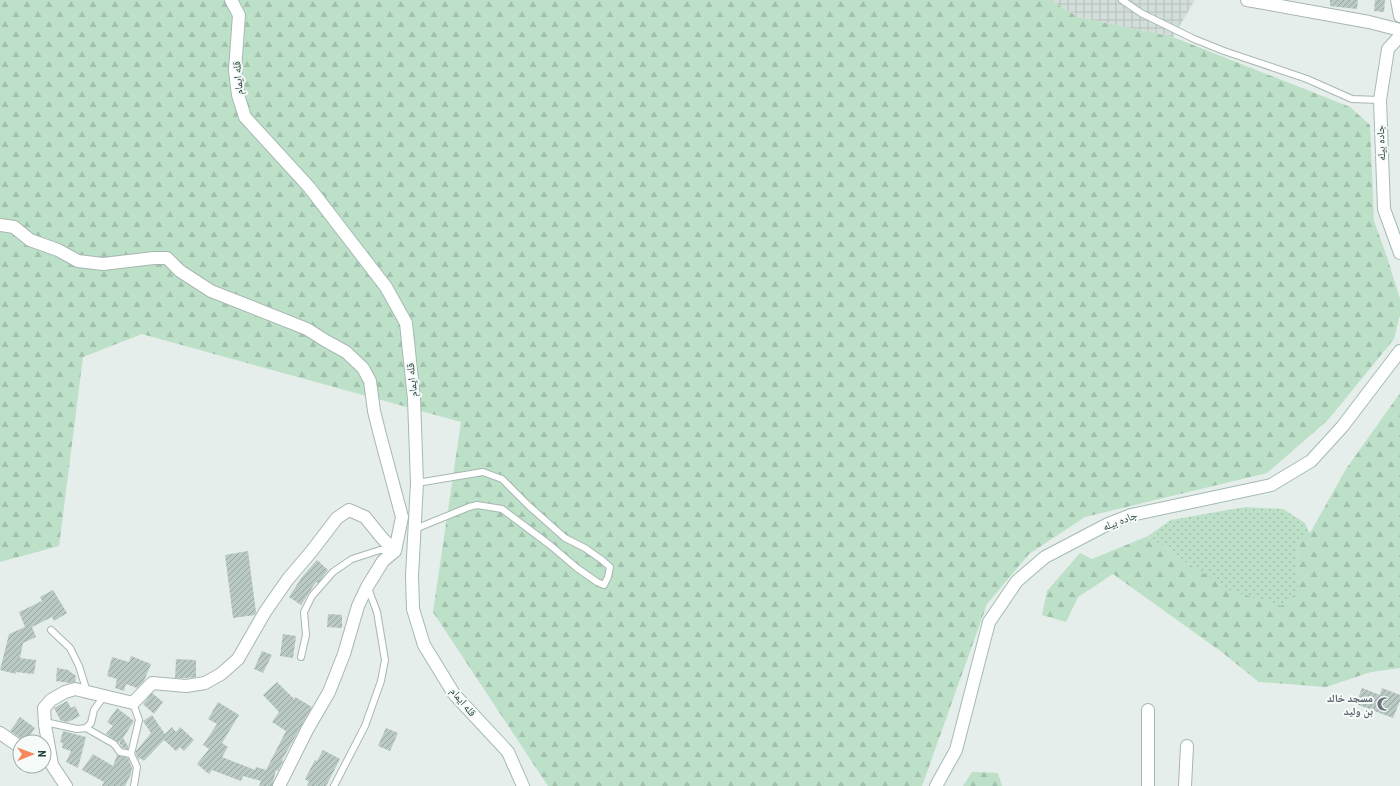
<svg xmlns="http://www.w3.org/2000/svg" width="1400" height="786" font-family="'Roboto Condensed','Noto Naskh Arabic',sans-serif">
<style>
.industrial{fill:url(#industrial-grid)}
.forest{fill:url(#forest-firs)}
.park{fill:url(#park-dots)}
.building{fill:url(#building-hatch)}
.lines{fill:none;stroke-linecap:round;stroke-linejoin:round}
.lane-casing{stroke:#a7b7b2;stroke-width:8}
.street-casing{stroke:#a7b7b2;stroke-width:14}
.secondary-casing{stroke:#a3bbb3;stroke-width:14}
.lane{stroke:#fff;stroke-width:6}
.street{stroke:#fff;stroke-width:12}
.secondary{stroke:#fff;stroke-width:12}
.labels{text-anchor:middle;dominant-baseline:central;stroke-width:4;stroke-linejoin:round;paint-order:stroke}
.street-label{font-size:11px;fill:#23413a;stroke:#f6faf8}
.worship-label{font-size:11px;font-weight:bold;fill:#5b616d;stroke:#f6faf8;text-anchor:end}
</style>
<defs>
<pattern id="industrial-grid" width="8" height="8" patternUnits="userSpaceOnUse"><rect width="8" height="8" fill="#d3deda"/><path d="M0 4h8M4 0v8" fill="none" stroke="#b5c0bc"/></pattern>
<pattern id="forest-firs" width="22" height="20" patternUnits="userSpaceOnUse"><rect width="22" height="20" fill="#bde0c8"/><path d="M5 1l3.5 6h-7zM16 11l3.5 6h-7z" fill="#a2c1ad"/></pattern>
<pattern id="park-dots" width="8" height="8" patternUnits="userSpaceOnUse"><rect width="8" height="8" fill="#bde0c8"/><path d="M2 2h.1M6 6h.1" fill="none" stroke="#a2c1ad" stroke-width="1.8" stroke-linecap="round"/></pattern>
<pattern id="building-hatch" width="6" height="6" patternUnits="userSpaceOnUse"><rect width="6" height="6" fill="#bac9c4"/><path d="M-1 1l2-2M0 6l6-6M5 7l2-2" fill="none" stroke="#97a5a0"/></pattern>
</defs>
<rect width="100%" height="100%" fill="#e5eeea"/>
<path class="industrial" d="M1050,0H1195L1173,37L1078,17Z"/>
<path class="forest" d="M0,0H1050L1078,17L1173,37L1350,107L1370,125L1374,221L1387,257L1400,299V314L1394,339L1328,420L1267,473L1085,517L1029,554L987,604L922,786H548L433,612L461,422L142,334L83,357L59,546L0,562Z
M1400,393V668L1371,672L1326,687L1259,682L1223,653L1113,574L1078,597L1066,622L1042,615L1047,591L1080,553L1092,559L1148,536L1181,559L1298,592L1297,543L1310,533L1346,469Z
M972,772L998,773L1002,786H963Z"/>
<path class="park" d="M1245,507L1283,509L1305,523L1310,534L1297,543L1298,592L1281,606L1229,590L1181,559L1148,536L1171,520Z"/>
<path class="building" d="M1330,0H1358L1357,9L1330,6Z
M1375,0H1385L1384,12L1374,11Z
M248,551L256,612L255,615L233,618L225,555Z
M317,560L328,570L318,583L316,582L301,605L289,597L302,577Z
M53,590L67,613L54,621L52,617L32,627L36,637L23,643L20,658L36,660L34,674L16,672V674L0,670L9,634L25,627L19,612L42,601L40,597Z
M328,614L342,615V628L327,627Z
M283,634L296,636L293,658L280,656Z
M262,651L272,655L263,673L254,669Z
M131,656L151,664L144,681L137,688L126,684L124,691L115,688L117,679L107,676L112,657L129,662Z
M176,659L196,660V677L186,678H175Z
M57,668L68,670L76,676L75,682L70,683L56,681Z
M277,682L294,699L295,697L312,707L282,760L283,761L278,771L276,770L272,786H259L261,781L243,776L241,781L212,770L209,774L197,764L209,749L203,745L217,724L208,719L218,702L239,715L222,743L228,747L222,757L255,770L256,767L266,770L286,731L272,722L279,712L263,695Z
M1362,688L1380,695L1382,688L1400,695V701L1393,718L1356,704Z
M152,693L163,702L154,714L143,704Z
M67,701L71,708L75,706L80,716L68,722L61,721L54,708Z
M117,708L134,721L123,738L128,746V749L123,748L120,744V741L119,743L106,734L113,726L107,722Z
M152,715L165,734L172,727L176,732L180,727L194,740L184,751L180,747L176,751L164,740L144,761L140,758L139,760L136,754V751L151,733L143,721Z
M20,717L35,728L26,742L10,731Z
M386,728L398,733L390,751L378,746Z
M63,731L86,737L78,768L66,762L71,751L62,748L63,743L60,742Z
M323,750L340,759L326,786H307L309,782L305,779L315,760L317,761Z
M93,754L113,766L117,755L128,758L132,768L131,774L125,786H102L104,782L82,770Z"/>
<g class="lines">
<defs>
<path id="lane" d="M1122,0L1141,13L1194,39L1224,51L1307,79L1352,99L1380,100
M415,529L469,507L477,505L502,509L550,545L577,568L597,582L604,585L608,577L610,567L602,560L585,548L565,538L529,506L502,479L483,472L417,483
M51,630L70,648L79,666L87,692
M301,657L306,635L304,612L312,596L333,572L352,559L380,550H392
M133,703L139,720L131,754L137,767L134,786
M45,722L77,729L86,728L91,723L94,710L104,696
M86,728L114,744L120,752L131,754
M334,786L365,726L381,681L385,660L377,612L368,588"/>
<path id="street" d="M1247,0L1369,22L1400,30
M1397,0L1400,16
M0,225L14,227L30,240L58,250L78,261L103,264L154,258H167L180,271L211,291L307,329L326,341L346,352L363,368L370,381L374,411L380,435L402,517L395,551L383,561L367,587L358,606L344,654L329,692L307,730L279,786
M1148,710V786
M0,733L20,747
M66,786L52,765L45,725L44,708L51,700L65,692L75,689L133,703L152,683L186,686L205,683L221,674L238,659L265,612L288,579L311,552L337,518L349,510L365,517L382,538L395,551
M1185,786L1187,746"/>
<path id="secondary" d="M231,0L239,15L235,70L238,95L245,117L309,187L386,287L406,323L414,399L417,483L412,576L413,609L424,645L454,694L508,752L523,786
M1400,36L1388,49L1380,100L1384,209L1400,253
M936,786L956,750L989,622L1017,581L1045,557L1108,524L1131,515L1271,485L1311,461L1342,427L1400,351"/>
</defs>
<use href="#lane" class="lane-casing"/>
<use href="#street" class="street-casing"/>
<use href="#secondary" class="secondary-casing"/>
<use href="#lane" class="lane"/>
<use href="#street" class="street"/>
<use href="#secondary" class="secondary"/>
</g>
<defs>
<symbol id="mosque-bare" viewBox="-9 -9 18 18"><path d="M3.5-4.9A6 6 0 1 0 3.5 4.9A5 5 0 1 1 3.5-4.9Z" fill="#6b7280" stroke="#f6faf8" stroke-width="2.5" paint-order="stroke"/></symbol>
</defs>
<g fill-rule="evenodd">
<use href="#mosque-bare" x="1374" y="694" width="20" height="20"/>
</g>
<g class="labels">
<g class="street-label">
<text transform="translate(238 78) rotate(-95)">قله ایمام</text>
<text transform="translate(1381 143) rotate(-92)">جاده بیله</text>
<text transform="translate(412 380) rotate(-96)">قله ایمام</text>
<text transform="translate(1120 521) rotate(-21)">جاده بیله</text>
<text transform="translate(463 702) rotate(50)">قله ایمام</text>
</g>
<g class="worship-label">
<text x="1373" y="698">مسجد خالد<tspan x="1373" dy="13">بن ولید</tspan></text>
</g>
</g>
<g transform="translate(32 754) rotate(89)"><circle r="19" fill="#f6faf8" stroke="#a2b0ac"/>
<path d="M0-3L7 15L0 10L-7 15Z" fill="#f6885b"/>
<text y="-6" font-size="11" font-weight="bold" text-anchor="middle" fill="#23413a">N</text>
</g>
</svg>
